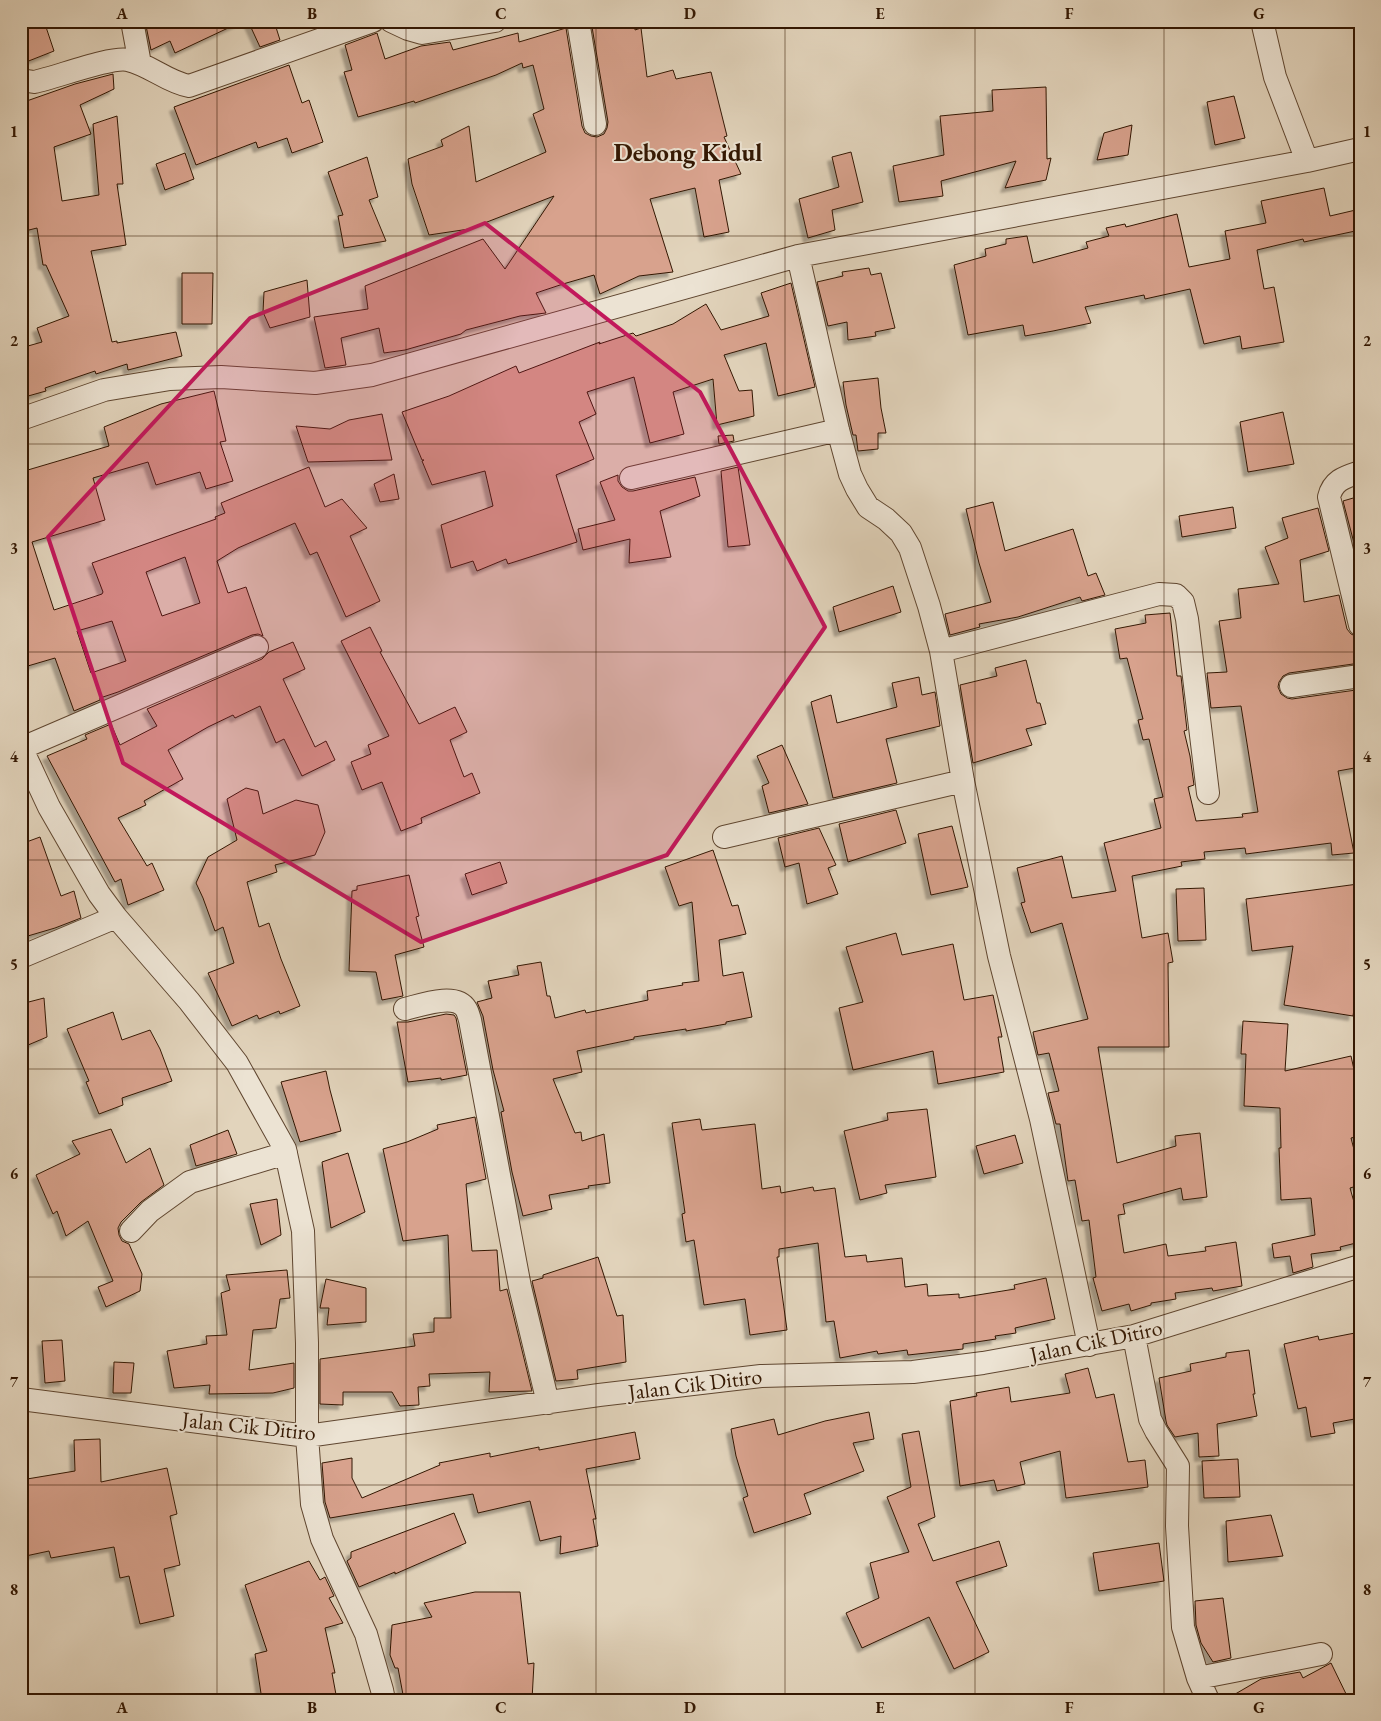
<svg xmlns="http://www.w3.org/2000/svg" width="1381" height="1721" font-family="'EB Garamond',serif">
<style>
.building{fill:#d8a28d;stroke:#331702;fill-rule:evenodd;filter:url(#shadow)}
.lines{fill:none;stroke-linecap:round;stroke-linejoin:round}
.minor-casing{stroke:#5f4630;stroke-width:24}
.minor{stroke:#ece3d3;stroke-width:22}
.marked{fill:#c2185b;fill-opacity:0.2;stroke:#c2185b;stroke-width:4;stroke-linejoin:round}
.grid{fill:none;stroke:#331702;stroke-width:1;stroke-opacity:0.55}
.labels{text-anchor:middle;dominant-baseline:central;stroke-width:4;stroke-linejoin:round;paint-order:stroke}
.street-label{font-size:22px;fill:#331702;stroke:#ece3d3}
.quarter-label{font-size:25px;font-weight:bold;fill:#331702;stroke:#ece3d3}
.neatline{fill:none;stroke:#331702;stroke-width:2}
.grid-label{font-size:16px;text-anchor:middle;font-weight:bold;fill:#331702}
</style>
<defs>
<filter id="shadow"><feDropShadow dx="-4.5" dy="4.5" stdDeviation="1" flood-color="#0004"/></filter>
</defs>
<rect width="100%" height="100%" fill="#e2d4bc"/>
<filter id="stains"><feTurbulence type="fractalNoise" baseFrequency=".004" numOctaves="4"/><feColorMatrix values="0 0 0 0 .2 0 0 0 0 .09 0 0 0 0 .02 0 0 0 .5 -.17"/></filter>
<radialGradient id="worn" r=".72"><stop offset=".6" stop-color="#630" stop-opacity="0"/><stop offset="1" stop-color="#630" stop-opacity=".3"/></radialGradient>
<path class="building" d="M21,21H44L54,51L21,64Z
M145,21H243L175,53L170,41L151,50Z
M248,21H274L280,40L260,47Z
M591,21H635V30L641,28L647,77L673,70L676,79L711,72L727,136L724,137L741,174L719,180L729,232L704,237L695,188L650,199L673,272L639,276L600,294L594,275L563,284L536,293L546,313L520,316L466,330L461,334L405,350L384,353L379,328L341,338L346,365L325,368L314,317L368,309L365,286L483,239L505,269L554,196L469,229L429,235L412,184L408,159L443,146L441,140L469,126L476,182L546,152L533,114L544,109L533,65L523,68L522,63L496,75L415,103L414,101L358,117L344,72L352,70L345,45L377,33L385,59L421,46L450,42L453,50L518,33L519,42L566,28L582,126L585,133L591,136L597,137L604,134L607,128L608,122Z
M289,65L302,103L309,100L323,142L292,153L287,138L258,148L256,142L196,165L174,107Z
M113,74L114,89L80,105L91,134L54,147L62,201L99,195L93,124L117,116L123,184H117L126,245L91,251L112,342L117,341V343L176,332L182,356L128,370L127,364L96,374L95,371L45,388L46,391L21,398V348L42,342L37,328L69,316L46,265H43L37,228L21,232V103L75,84Z
M1046,87L1047,159L1051,158L1046,180L1005,188L1016,161L941,181L943,196L899,202L893,166L944,155L940,116L993,111L992,90Z
M1234,96L1245,138L1215,145L1207,102Z
M1132,125L1128,155L1097,160L1104,133Z
M851,152L863,202L832,210L835,230L808,238L799,199L839,187L832,157Z
M185,153L194,179L165,190L156,164Z
M367,157L378,197L369,200L386,241L344,248L338,216L343,215L328,172Z
M1324,188L1330,216L1360,209V230L1304,242L1303,239L1257,250L1264,289L1274,287L1284,342L1242,349L1240,336L1204,344L1190,289L1145,299L1144,295L1085,307L1091,323L1053,331L1025,336L1023,325L968,335L954,265L986,256L985,249L1006,244V239L1027,236L1033,263L1088,248L1086,242L1109,236L1106,228L1125,224L1126,227L1177,214L1189,267L1230,259L1225,231L1266,223L1261,201Z
M869,268L871,275L881,273L895,328L875,332L876,336L848,340L847,322L828,326L817,282L843,276L842,272Z
M182,273H213L212,324H182Z
M307,280L310,317L270,328L263,312L264,292Z
M791,283L815,387L778,396L766,343L724,355L739,391L752,390L754,416L717,425L713,379L673,392L684,434L650,443L634,377L587,392L596,414L579,422L594,459L556,475L577,542L508,564L506,559L477,571L473,561L451,568L441,525L493,506L485,471L432,485L422,461L424,460H422L402,412L449,396L516,366L519,373L600,342L599,344L633,333L636,336L673,324L706,304L721,330L769,316L761,293Z
M878,378L881,408L886,433H878V449L858,451L856,435H853L846,405L843,382Z
M214,391L226,441L220,442L233,481L206,489L200,472L156,485L148,462L93,478L105,520L32,542L54,610L102,594L103,592L92,563L216,519L215,517L225,513L221,503L309,467L325,507L342,499L367,528L350,536L380,601L346,617L317,552L310,555L295,523L238,548L217,561L228,593L246,587L263,636L258,634L252,635L118,692L100,698V700L74,711L55,658L21,668V472L109,446L104,427L161,404ZM185,557L200,603L162,616L146,572ZM112,621L126,661L91,673L77,631Z
M1283,412L1294,464L1248,472L1240,422Z
M382,414L392,460L308,462L296,426L330,429L349,420Z
M733,435L734,441L719,444L718,436Z
M738,467L750,545L728,547L721,471Z
M394,474L399,499L380,502L374,484Z
M618,475V481L622,487L628,491H633L695,477L700,496L660,511L671,557L629,563L630,539L583,550L578,529L615,520L600,482Z
M1360,496V541L1354,543L1343,501Z
M993,502L1005,551L1073,529L1088,576L1096,573L1105,595L1082,601L1080,597L1018,617L979,624L980,627L950,635L945,614L991,602L979,563L966,509Z
M1233,507L1236,528L1182,537L1179,516Z
M1318,508L1329,551L1300,560L1304,602L1339,595L1347,629L1351,634L1360,638V663L1289,673L1283,676L1279,682L1278,687L1281,694L1287,698L1292,699L1356,690L1360,707V767L1338,771L1354,853L1332,855L1331,843L1246,854L1245,848L1204,852L1205,859L1181,862L1182,866L1132,876L1142,938L1168,933L1173,962L1168,963L1169,1047H1098L1117,1163L1176,1146L1175,1136L1200,1133L1207,1197L1183,1200L1181,1188L1123,1204L1125,1214L1118,1215L1124,1253L1166,1244L1168,1256L1206,1251L1205,1247L1236,1242L1242,1286L1213,1291L1212,1288L1175,1293L1176,1299L1151,1303V1305L1131,1311L1129,1304L1102,1311L1093,1278L1096,1277L1089,1220L1082,1221L1075,1180L1068,1181L1060,1124H1056L1048,1093L1059,1091L1049,1053L1038,1055L1033,1032L1088,1019L1062,923L1031,933L1021,903L1025,902L1017,868L1062,856L1072,898L1116,891L1104,843L1161,828L1154,799L1163,797L1149,739L1143,740L1138,720L1143,719L1127,658L1120,659L1115,629L1146,623L1145,615L1170,613L1177,676H1181L1187,730L1184,731L1190,756L1194,785L1188,787L1196,821L1243,817L1242,814L1258,812L1241,706L1211,708L1207,673L1227,672L1219,621L1241,618L1238,589L1279,584L1265,547L1288,538L1282,518Z
M893,586L901,612L839,632L833,607Z
M370,627L382,651L380,652L419,724L455,707L467,732L450,740L464,777L472,773L480,793L421,818L422,823L401,831L382,782L362,790L351,762L371,754L368,745L389,736L341,641Z
M293,642L305,669L283,679L315,747L326,741L335,760L302,776L284,739L276,743L260,706L235,718L233,715L208,727L168,750L183,779L144,801L146,805L118,818L147,866L152,863L164,890L128,905L121,879L115,882L47,756L87,739L85,735L111,724L120,745L157,726L147,709L262,659L269,652Z
M1026,660L1037,703H1040L1046,724L1026,729L1032,745L973,763L960,685L997,676L995,668Z
M919,677L922,695L935,692L940,726L886,739L897,783L833,798L811,702L831,695L837,723L897,707L892,683Z
M782,745L808,804L769,813L762,786L769,783L757,756Z
M246,788L258,791L263,814L296,800L318,805L325,832L315,855L275,865L277,872L247,882L259,927L269,923L281,959L300,1006L280,1014L279,1011L259,1019L257,1015L232,1026L208,973L234,963L223,927L215,931L203,898L196,883L208,857L237,840L227,799Z
M896,810L906,843L848,862L839,824Z
M952,826L968,887L931,895L918,834Z
M819,828L836,865L828,868L838,894L807,904L799,863L785,867L778,838Z
M40,837L61,896L74,891L81,918L55,928L21,938V844Z
M713,850L732,906L738,905L746,934L719,940L723,976L743,972L752,1017L726,1022V1024L686,1031V1029L634,1037V1039L577,1051L582,1072L553,1079L575,1133L581,1132L582,1141L604,1134L610,1183L588,1186L589,1188L549,1195L552,1209L523,1216L512,1172L501,1112L504,1111L493,1070L483,1016L477,1002L492,998L488,981L519,975L517,966L541,962L547,996H550L555,1018L585,1010L586,1013L648,1000L647,991L683,985L682,983L699,981L692,902L679,906L665,867Z
M500,862L507,883L472,895L465,874Z
M409,875L419,916L416,917L424,947L395,955L403,996L382,1000L376,972L349,971L352,891L357,890V886Z
M1358,884L1360,971L1353,1016L1284,1005L1293,946L1252,951L1246,899Z
M1204,888L1206,940L1178,941L1176,889Z
M896,933L902,955L953,944L964,1000L993,995L1002,1037H998L1004,1072L938,1084L933,1051L853,1070L839,1008L863,1002L846,947Z
M44,998L47,1037L21,1048V1004Z
M113,1012L122,1040L150,1030L160,1049L172,1081L122,1098L123,1105L99,1114L86,1082L89,1081L67,1029Z
M446,1014L454,1015L456,1018L467,1075L441,1080V1078L408,1082L397,1022H408Z
M1243,1021L1288,1024L1285,1071L1351,1056L1360,1097V1136L1351,1138L1357,1161L1355,1162L1360,1185L1350,1188L1360,1223V1242L1340,1247L1341,1250L1311,1254L1313,1267L1293,1273L1290,1256L1274,1258L1272,1244L1315,1235L1311,1198L1281,1200L1279,1148H1281L1280,1108L1244,1106L1246,1054H1241Z
M326,1071L330,1090L341,1131L300,1142L281,1082Z
M927,1109L936,1177L885,1185L887,1193L860,1200L844,1131L888,1120L887,1113Z
M475,1117L486,1179L466,1184L472,1251L497,1250L500,1291L507,1289L532,1391L489,1392L490,1372L429,1374L430,1386L418,1387L419,1405L400,1406L392,1392H343V1405L320,1404V1359L415,1346L413,1334L434,1332V1318H451L448,1235L403,1241L383,1149L407,1142L438,1129L437,1125Z
M700,1119L702,1130L755,1124L762,1189L780,1186L781,1193L813,1187L814,1191L835,1188L845,1257L866,1255L867,1262L902,1258L905,1287L927,1284L928,1296L959,1294V1298L1015,1289L1014,1285L1046,1278L1055,1319L1015,1328L1016,1333L995,1336L996,1339L963,1344V1349L908,1355L907,1350L878,1354L877,1351L840,1358L834,1321L826,1322L818,1243L779,1249V1257H777L787,1330L750,1335L745,1299L704,1305L694,1240L686,1242L682,1214L685,1213L672,1123Z
M111,1129L126,1163L150,1148L164,1185L141,1202L121,1222L118,1228L119,1235L122,1241L129,1244L142,1274L140,1291L106,1307L98,1287L113,1281L88,1221L66,1236L57,1211L53,1214L36,1175L80,1154L72,1141Z
M228,1130L237,1154L196,1166L190,1145Z
M1015,1135L1023,1163L984,1174L976,1146Z
M348,1153L365,1212L331,1228L322,1162Z
M277,1199L281,1235L261,1245L250,1204Z
M598,1257L617,1316L623,1315L626,1362L577,1370L578,1379L556,1381L532,1281L543,1278V1275Z
M287,1270L290,1298L280,1299L276,1328L253,1330L249,1370L294,1363V1388L273,1393L209,1394L210,1385L174,1388L167,1351L207,1344L206,1336L227,1335L221,1293L230,1290L226,1275Z
M326,1279L366,1288V1322L327,1325L329,1308H320Z
M1360,1332V1418L1333,1423L1335,1433L1311,1437L1306,1407L1298,1409L1284,1344L1318,1336L1319,1340Z
M62,1340L65,1381L45,1383L42,1341Z
M1249,1350L1255,1394H1253L1257,1416L1217,1424L1219,1456L1199,1457L1198,1433L1175,1437L1167,1425L1166,1421L1159,1378L1191,1371L1190,1364L1226,1357V1353Z
M114,1362L134,1363L131,1393H113Z
M1088,1368L1096,1398L1114,1394L1128,1462L1145,1460L1148,1487L1066,1498L1060,1451L1020,1462L1025,1484L997,1491L994,1480L960,1486L950,1401L977,1396L976,1393L1009,1387L1011,1402L1070,1393L1065,1374Z
M869,1412L874,1439L853,1443L864,1471L804,1494L811,1514L754,1533L743,1498L748,1496L736,1456L731,1429L774,1419L778,1435L825,1421Z
M919,1431L935,1517L918,1524L933,1561L999,1541L1007,1566L956,1582L989,1652L954,1669L929,1617L862,1648L846,1613L879,1598L870,1563L909,1552L887,1497L911,1487L902,1434Z
M635,1432L640,1459L586,1469L596,1519H593L598,1546L560,1554L561,1536L540,1541L530,1501L478,1513L473,1494L330,1518L325,1502L322,1463L352,1458V1478L362,1498L440,1465L439,1463L490,1453V1457L539,1447V1450Z
M100,1439L101,1482L167,1468L177,1514L170,1516L180,1565L164,1569L174,1616L140,1624L129,1576L120,1578L114,1547L51,1558L49,1551L21,1557V1480L75,1471L74,1440Z
M1238,1459L1240,1497L1204,1498L1202,1461Z
M454,1513L466,1543L395,1574V1572L359,1587L347,1561L351,1558V1552Z
M1271,1515L1283,1556L1228,1562L1226,1521Z
M1159,1543L1164,1581L1099,1591L1093,1553Z
M309,1561L320,1580L325,1577L334,1596L329,1598L343,1623L325,1628L335,1673H332L337,1700H262L255,1654L267,1651L245,1585Z
M475,1592H520L528,1664L534,1663L532,1700H404L398,1668H395L390,1655L392,1625L432,1617L424,1603Z
M1223,1598L1231,1658L1213,1662L1201,1643L1196,1625L1195,1601Z
M1331,1663L1349,1700H1225L1261,1679L1300,1672L1303,1678Z"/>
<g class="lines">
<defs>
<path id="minor" d="M132,21L140,64
M391,21L408,29L422,33L495,21
M578,21L595,124
M1262,21L1275,77L1307,161
M21,80L34,82C55,78 111,56 128,60C150,65 167,82 189,86L373,21
M798,256L838,430L850,474L857,489L868,507L886,519L901,533L910,548L929,606L941,651L963,781L999,956L1041,1119L1089,1345
M21,419L104,390L170,379L221,377L315,383L372,375L798,256L1307,161L1360,149
M1360,472C1345,477 1333,480 1329,497L1360,625
M631,478L838,430
M941,651L1159,594L1176,595L1183,602L1187,619L1208,793
M1291,686L1360,676
M21,747L49,807L99,894L116,917L189,1001L237,1063L285,1149L303,1231L307,1343V1436L312,1504L322,1539L366,1634L382,1690L384,1700
M22,748L257,647
M724,837L963,781
M21,957L116,917
M405,1009C421,1005 456,992 466,1009C468,1012 469,1017 470,1020L520,1287L548,1403
M131,1231L150,1211L190,1182L286,1153
M1134,1336L1150,1419L1156,1431L1178,1466L1177,1526L1183,1627L1198,1678L1208,1700
M21,1399L307,1436L599,1395L761,1376L913,1372L983,1363L1134,1336L1360,1266
M1198,1678L1321,1654"/>
</defs>
<use href="#minor" class="minor-casing"/>
<use href="#minor" class="minor"/>
</g>
<path class="marked" d="M485,223L700,392L825,627L667,855L421,942L123,763L48,537L250,318Z"/>
<path class="grid" d="M217,21V1700M406,21V1700M596,21V1700M785,21V1700M975,21V1700M1164,21V1700M21,236H1360M21,444H1360M21,652H1360M21,860H1360M21,1069H1360M21,1277H1360M21,1485H1360"/>
<g class="labels">
<g class="street-label">
<text transform="translate(1096 1341) rotate(-12)">Jalan Cik Ditiro</text>
<text transform="translate(695 1384) rotate(-7)">Jalan Cik Ditiro</text>
<text transform="translate(249 1426) rotate(6)">Jalan Cik Ditiro</text>
</g>
<g class="quarter-label">
<text x="688" y="152">Debong Kidul</text>
</g>
</g>
<rect width="1381" height="1721" fill="none" stroke="#e2d4bc" stroke-width="55"/>
<rect x="28" y="28" width="1326" height="1666" class="neatline"/>
<g class="grid-label">
<text x="122" y="19">A</text>
<text x="312" y="19">B</text>
<text x="501" y="19">C</text>
<text x="690" y="19">D</text>
<text x="880" y="19">E</text>
<text x="1069" y="19">F</text>
<text x="1259" y="19">G</text>
<text x="14" y="137">1</text>
<text x="1367" y="137">1</text>
<text x="14" y="346">2</text>
<text x="1367" y="346">2</text>
<text x="14" y="554">3</text>
<text x="1367" y="554">3</text>
<text x="14" y="762">4</text>
<text x="1367" y="762">4</text>
<text x="14" y="970">5</text>
<text x="1367" y="970">5</text>
<text x="14" y="1179">6</text>
<text x="1367" y="1179">6</text>
<text x="14" y="1387">7</text>
<text x="1367" y="1387">7</text>
<text x="14" y="1595">8</text>
<text x="1367" y="1595">8</text>
<text x="122" y="1713">A</text>
<text x="312" y="1713">B</text>
<text x="501" y="1713">C</text>
<text x="690" y="1713">D</text>
<text x="880" y="1713">E</text>
<text x="1069" y="1713">F</text>
<text x="1259" y="1713">G</text>
</g>
<rect width="100%" height="100%" filter="url(#stains)"/>
<rect width="100%" height="100%" fill="url(#worn)"/>
</svg>
